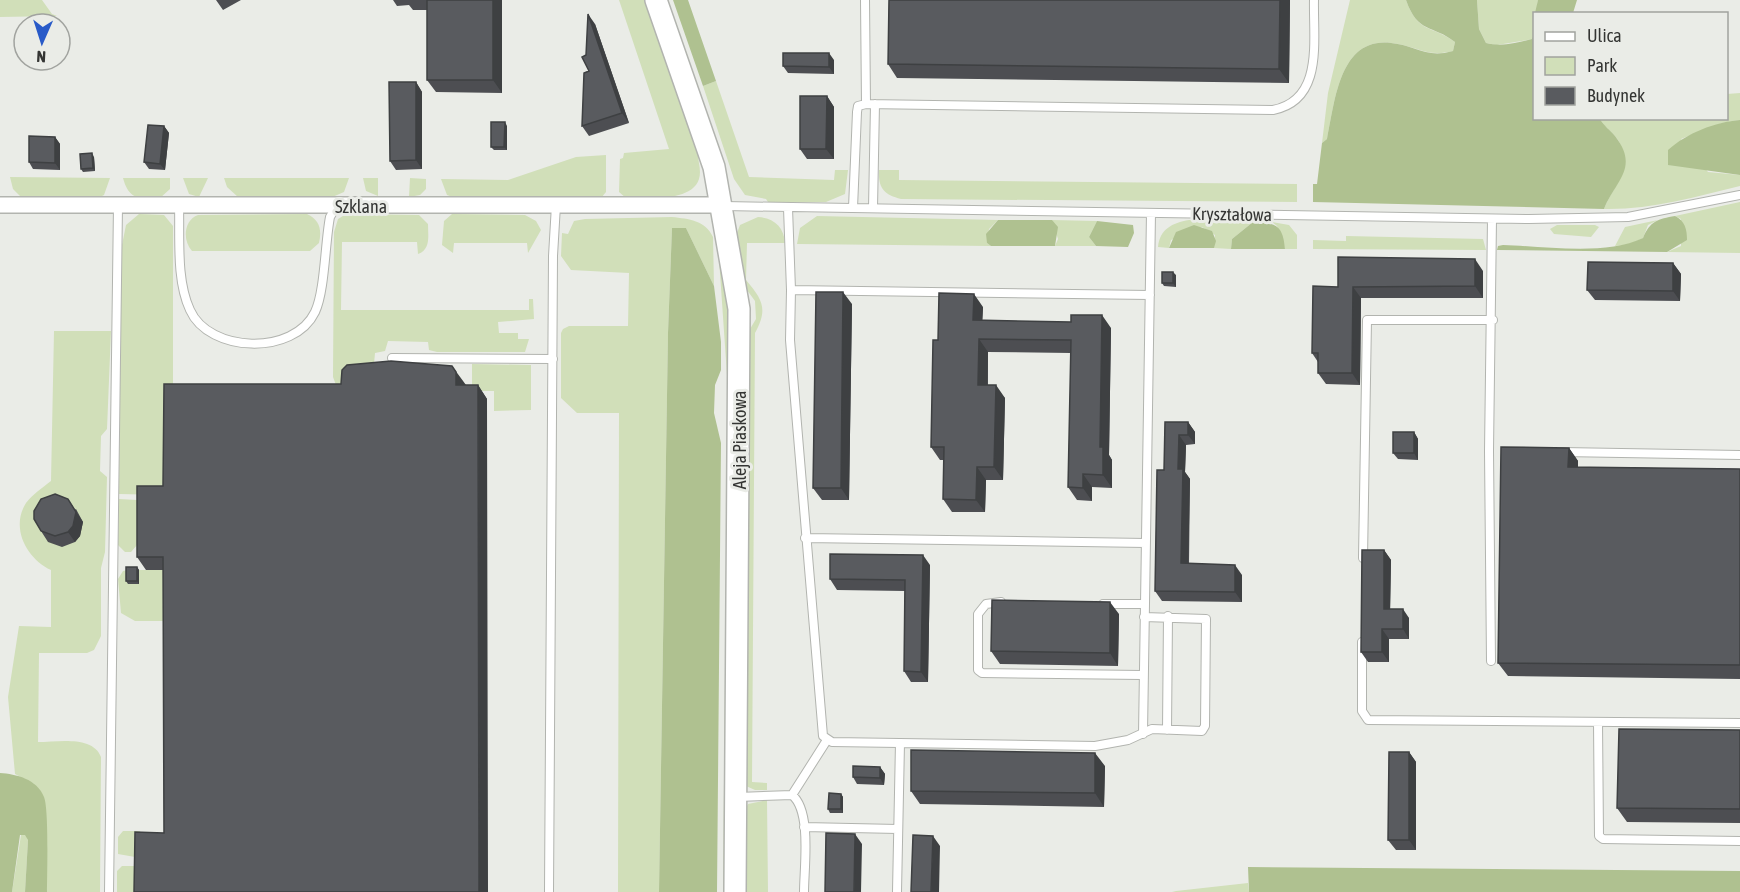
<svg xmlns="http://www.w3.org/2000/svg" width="1740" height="892" font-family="'Asap Condensed',sans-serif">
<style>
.green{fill:#d1dfb9}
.forest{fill:#afc190}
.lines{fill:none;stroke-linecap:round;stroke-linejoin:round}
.lane-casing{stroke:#b2b4af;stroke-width:10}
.street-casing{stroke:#b2b4af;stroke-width:18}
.secondary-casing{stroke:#b2b4af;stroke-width:24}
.lane{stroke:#fff;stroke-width:8}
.street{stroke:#fff;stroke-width:15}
.secondary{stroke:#fff;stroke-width:21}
.wall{fill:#4d4e52}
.shaded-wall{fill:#3e4042}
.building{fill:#595b5f;stroke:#3e4042;stroke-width:1.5}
.labels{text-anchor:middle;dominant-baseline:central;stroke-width:6;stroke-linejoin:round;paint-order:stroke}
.street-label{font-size:18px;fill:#343533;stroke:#eaece7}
</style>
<rect width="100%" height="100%" fill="#eaece7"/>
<path class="green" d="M0,0H42L52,14L57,16L0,17Z
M619,0H648L698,151C697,160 702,169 699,179C692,202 645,199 626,198L619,192L620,159L623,158L624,153L669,149Z
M1350,0H1406C1418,34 1432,25 1455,42L1453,51C1426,58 1415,45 1391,43C1339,37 1335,102 1327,139L1322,143L1328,93Z
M1477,0H1538L1533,39L1497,45L1486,43L1479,29Z
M716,81L749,177L834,180L835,170H848L845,194L826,202H768L766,199L745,195L734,179L703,86Z
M1740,93V120C1718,122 1701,131 1681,139L1708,172L1740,175V186C1695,197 1650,210 1604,209C1614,184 1634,169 1618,140C1613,132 1604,127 1600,119L1726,118L1727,94Z
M606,155V192L601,198H455L447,195L441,179L508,180L576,157Z
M879,170H899V180L1297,184V202L901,199C884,195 878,188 879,170Z
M10,177L110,178L104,195L98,198L23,199L13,189Z
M123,178H170V189L160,198C139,199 129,200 123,178Z
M183,178H208L199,197L189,194Z
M224,178H349L344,192L330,198L238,197L227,187Z
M363,178H378V196L366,191Z
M410,178L426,179V189L420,195L409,197Z
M1740,202V253L1667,252L1681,246V219L1675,216Z
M139,214L164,215L173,226V393L165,495L119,494L121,250L126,225Z
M307,214C320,220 322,230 319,243L310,251H192C182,240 184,220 198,215Z
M346,214L419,215L428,224C428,236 431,249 418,254L417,242H342L341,310H529V299H533L534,319L498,322L499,333H518V339H529L525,352H437L429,350L428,342L388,341L385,351L375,353L374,364L344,385H336L333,377L334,232L338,219Z
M452,214L525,215L536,221L541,230L528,253L527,243H454L453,253L442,245L444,221Z
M817,216L998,220L989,229L987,243L991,246L797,244L800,228Z
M672,217C689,219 705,220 713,237L714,286L686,228H672L668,333L659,892H618L619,413H577L561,398V333L563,329L569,326H628L629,273L571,270L561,256L562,233L568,234L574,221L585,219Z
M758,217C774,218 784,227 785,243H747L746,280C763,300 768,309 755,333L752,782L767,783V790H755L746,786L747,334L756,319L755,301L744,286L737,233L740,225Z
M1052,220L1097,221L1089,237L1096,246H1055L1058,239Z
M1189,220L1253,222L1232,239L1231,249L1214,248L1215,235L1202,227L1171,240L1169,248L1158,247C1160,229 1172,223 1189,220Z
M1658,220L1648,225L1643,238L1631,244L1615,246L1625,227Z
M1272,222L1289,225L1297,235V249H1285L1277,226Z
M1557,225H1595L1599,227L1591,237L1554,234L1550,229Z
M1346,236L1483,239L1486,250L1313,249V240L1346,241Z
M718,244L730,306L727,375Z
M54,331H111L107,429L101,436L100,471L107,477L105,552L101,568V636L94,650L87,653H39L38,742C57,742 93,735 101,757L100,892H47V857L34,784L15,774L8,697L19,626L51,627V570C27,559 10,528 26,503C33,494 42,488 51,481Z
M472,364L531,365V410L494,411V391H472Z
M728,451L727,892H723L727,454Z
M119,499L137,500V545L131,552H125L118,545Z
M128,570L139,584V570H172L173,621H135L121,613L118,579L123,571Z
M767,800L768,892H744V812L748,804Z
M123,831H140L135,857L118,854V837Z
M26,834L28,840L25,892H12L21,835Z
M122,866H136L138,892H117V871Z
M1248,883L1249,892H1172L1176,891Z"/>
<path class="forest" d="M673,0H688L716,81L703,86Z
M1406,0H1477L1479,29L1486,43C1502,47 1517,43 1532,39L1534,35V118L1600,119C1604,126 1610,130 1615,136C1640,168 1615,181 1604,209L1313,202V184H1317L1322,143L1327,139C1335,102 1339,37 1391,43C1415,45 1426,59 1453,51L1455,42C1432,24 1418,34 1406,0Z
M1538,0H1577L1573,13H1535Z
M1740,120V175L1668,165V150C1687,133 1715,122 1740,120Z
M1675,216C1685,221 1687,229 1687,240L1667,252L1497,250L1498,246L1503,245C1544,246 1606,256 1643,238C1650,221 1658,219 1675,216Z
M998,220H1052L1058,227L1055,246H991L987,243L986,234Z
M1097,221L1133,225L1134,233L1128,247L1096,246L1089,237Z
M1253,222C1275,223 1283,224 1285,249H1231L1232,239Z
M1194,225L1212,231L1216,241L1214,248H1169L1176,232Z
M672,228H686L714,286L721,342V370L715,385L714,413L721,443L717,892H659L668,333Z
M0,773C16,774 37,779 44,797C49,809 47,874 47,892H25L28,840L25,835H20L12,892H0Z
M1248,867L1740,871V892H1249Z"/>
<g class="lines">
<defs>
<path id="lane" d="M865,0L866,104L1273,110C1324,100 1313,41 1314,0
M179,205C180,238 176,280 190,310C209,353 294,356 315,312C325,291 325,242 330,217L336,207
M724,206L1529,219L1628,217L1740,195
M788,208L791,290L790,340L823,736L832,742L1095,746L1128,740L1152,729L1202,731L1205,726L1206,619L1144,617
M853,208L857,112L858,106L866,104
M873,208L875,104
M791,290L1150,295
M392,358L553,359
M1562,452L1740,455
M805,538L1146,543
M1363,558L1367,320H1493
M1001,602L986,604L978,614V670L982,673L1142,675
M1103,604H1144
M1362,642V711L1368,720L1740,723
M1491,661L1489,451L1492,219
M1598,722L1599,836L1603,839L1740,841
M1167,730L1168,616
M1143,734L1151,213
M792,795L827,740
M738,797L792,795C812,811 804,868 804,892
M804,827L898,829
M109,892L118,205
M549,892L553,256L556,205
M897,892L900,743"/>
<path id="street" d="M0,205H722"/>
<path id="secondary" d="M656,0L714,167L739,309L735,892"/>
</defs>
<use href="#lane" class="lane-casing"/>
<use href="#street" class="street-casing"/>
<use href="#secondary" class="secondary-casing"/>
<use href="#lane" class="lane"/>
<use href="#street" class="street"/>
<use href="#secondary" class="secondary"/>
</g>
<path class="wall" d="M216,0H241L223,10Z
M393,0H502V93L436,92L427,80V10H413L409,5L397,6Z
M889,0H1290L1289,83L897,78L888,64Z
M595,24L629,123L589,136L582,126L589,71L586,55Z
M834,60V74L788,73L783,66Z
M416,82L422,92V169L396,170L390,161Z
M827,96L834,107V159H807L800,149Z
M164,126L169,133L165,170L149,169L144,162Z
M507,126V150H494L491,147Z
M55,137L60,144V170L33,169L29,162Z
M94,157L95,171L83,172L81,169Z
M1673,263L1681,274L1680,301L1595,300L1587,290Z
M1483,271V298H1361L1360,385L1326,384L1318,373V362L1312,353L1338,287Z
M1176,275V287L1164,286L1162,283Z
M852,304L849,500H822L813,488Z
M983,307L982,320L1111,328L1109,455L1112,460V488L1092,487V501L1077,500L1068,487L1071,353L988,352V385L1005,398L1003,480H986L985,512H952L943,499L944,460H940L931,447L938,340Z
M466,385H478L487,399L164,833L163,570H146L137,557L163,486Z
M1165,422H1188L1195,432V444L1186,445L1185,472L1190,479L1189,564L1242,575V602L1162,601L1155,591L1164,470Z
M1414,432L1418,439V460L1398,459L1393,453Z
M1569,448L1578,461V467L1740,469V679L1508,676L1498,663Z
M76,509L83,522L80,536L75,542L62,547L48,542L41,531Z
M1384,550L1391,560L1390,609L1409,618V639H1389V662H1368L1361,652Z
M930,565L928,682H911L904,671L905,591L837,590L830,579Z
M137,567L139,570V584H128L126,581Z
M1119,614L1118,666L1000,664L991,651Z
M1740,730V823L1627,822L1617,808Z
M1409,752L1416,762V850H1396L1388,840Z
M1105,766L1104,807L920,804L911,791Z
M880,767L885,774L884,785L857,784L853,777Z
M841,794L843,797V813H830L828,809Z"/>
<path class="shaded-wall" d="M493,0H502V93L493,80Z
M1280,0H1290L1289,83L1279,69Z
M588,14L595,24L629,123L622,113Z
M829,53L834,60V74L829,67Z
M416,82L422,92V169L416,160Z
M827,96L834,107V159L826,149Z
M505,122L507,126V150L504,147Z
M164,126L169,133L165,170L160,164Z
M55,137L60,144V170L55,163Z
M92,153L94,157L95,171L93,168Z
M1475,259L1483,271V298L1475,286Z
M1673,263L1681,274L1680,301L1673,291Z
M1173,272L1176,275V287L1173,283Z
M1353,287L1361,298L1360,385L1352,373Z
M843,292L852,304L849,500L841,488Z
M974,294L983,307L982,333L973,320Z
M1102,315L1111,328L1109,455L1112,460V488L1103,475L1100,447Z
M979,339L988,352L987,397L978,385Z
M452,366L466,385H456Z
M478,385L487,399L488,892H479Z
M996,385L1005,398L1003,480L994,467Z
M1188,422L1195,432V444L1188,435Z
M1414,432L1418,439V460L1414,453Z
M1179,435L1186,445L1185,472L1190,479L1188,573L1181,563L1178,469Z
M1569,448L1578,461V481L1568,467Z
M977,467L986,480L985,512L976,500Z
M1083,474L1092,487V501L1083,488Z
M68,499L83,522L80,536L75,542L68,532Z
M1384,550L1391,560L1390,618L1384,609Z
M923,555L930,565L928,682L921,672Z
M1235,565L1242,575V602L1235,592Z
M137,567L139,570V584L137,581Z
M1110,602L1119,614L1118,666L1110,653Z
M1403,609L1409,618V639L1403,629Z
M1382,629L1389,639V662L1382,652Z
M1409,752L1416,762V850L1409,840Z
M1095,753L1105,766L1104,807L1095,793Z
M880,767L885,774L884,785L880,778Z
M841,794L843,797V813L841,809Z
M855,834L862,844L861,892H854Z
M933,836L940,846L939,892H931Z"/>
<path class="building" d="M427,0H493V80H427Z
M889,0H1280L1279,69L888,64Z
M588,14L622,113L582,126L584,73L589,71L582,57L586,55Z
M783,53H829V67L783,66Z
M389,82H416V160L390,161Z
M800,96H827L826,149H800Z
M491,122H505L504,147H491Z
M148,125L164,126L160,164L144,162Z
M29,136L55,137V163L29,162Z
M92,153L93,168L81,169L80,154Z
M1338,257L1475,259V286L1353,287L1352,373H1318V353H1312L1313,286L1338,287Z
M1588,262L1673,263V291L1587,290Z
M1162,272H1173V283H1162Z
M816,292H843L841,488H813Z
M939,293L974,294L973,320L1071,322V315H1102L1100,447H1103V475L1083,474V488L1068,487L1071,340L979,339L978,385H996L994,467H977L976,500L943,499L944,447H931L933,340H938Z
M391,361L452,366L456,372V385H478L479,892H134L135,832L164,833L163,557H137V486H163L164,384H341L342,370L347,365Z
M1165,422H1188V435H1179L1178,469H1183L1181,563L1235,565V592L1155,591L1157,470H1164Z
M1393,432H1414V453H1393Z
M1501,447L1569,448L1568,467L1740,469V665L1498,663Z
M55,494L68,499L76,512L73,526L68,532L55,536L41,531L34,519V511L41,499Z
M1362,550H1384V609H1403V629H1382V652H1361Z
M830,554L923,555L921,672L904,671L905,580L830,579Z
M126,567H137V581H126Z
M992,600L1110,602V653L991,651Z
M1619,729L1740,730V809L1617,808Z
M911,750L1095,753V793L911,791Z
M1389,752H1409V840H1388Z
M853,766L880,767V778L853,777Z
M829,793L841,794V809H828Z
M826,833L855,834L854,892H825Z
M913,835L933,836L931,892H911Z"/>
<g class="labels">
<g class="street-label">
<text x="361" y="206">Szklana</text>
<text transform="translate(1232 214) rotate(1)">Kryształowa</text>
<text transform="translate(739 440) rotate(-90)">Aleja Piaskowa</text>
</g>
</g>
<rect x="1533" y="12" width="195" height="108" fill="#eaece7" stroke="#a1a39f" stroke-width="1.5"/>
<rect x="1545" y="32" width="30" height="9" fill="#ffffff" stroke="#a1a39f" stroke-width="1.5"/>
<text x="1587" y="42" font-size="18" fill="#343533">Ulica</text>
<rect x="1545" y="57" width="30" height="18" fill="#d1dfb9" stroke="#a1a39f" stroke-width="1.5"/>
<text x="1587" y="72" font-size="18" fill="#343533">Park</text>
<rect x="1545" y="87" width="30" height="18" fill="#595b5f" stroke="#a1a39f" stroke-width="1.5"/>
<text x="1587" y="102" font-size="18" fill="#343533">Budynek</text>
<g transform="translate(42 42) rotate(183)"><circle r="28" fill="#eaece7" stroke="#a1a39f" stroke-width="1.5"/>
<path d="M0-4.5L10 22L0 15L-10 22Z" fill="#285ac8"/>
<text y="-9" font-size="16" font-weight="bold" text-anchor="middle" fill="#343533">N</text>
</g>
</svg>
